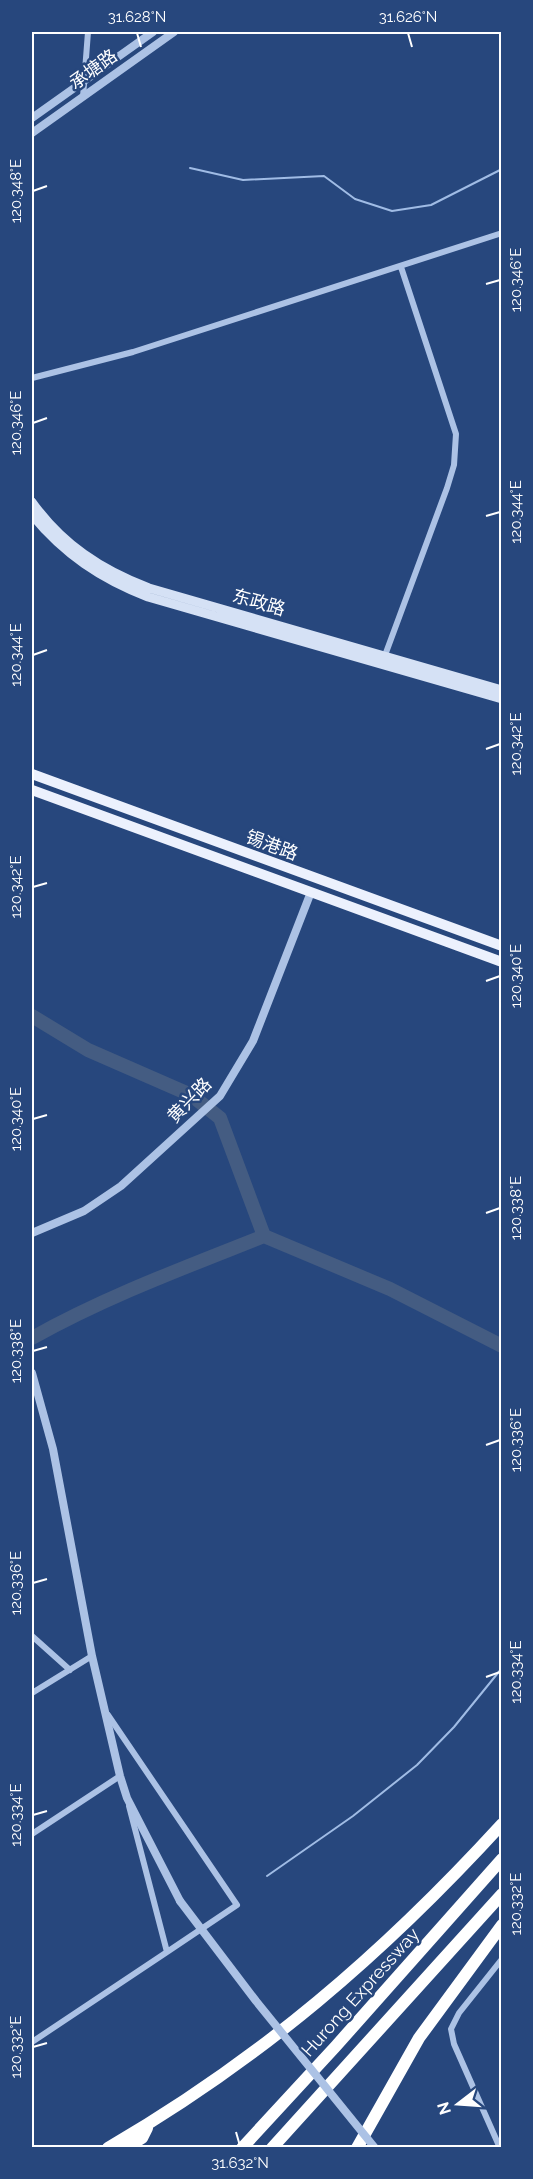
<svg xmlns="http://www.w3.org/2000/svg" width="533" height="2179" font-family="Raleway,'Noto Sans SC',sans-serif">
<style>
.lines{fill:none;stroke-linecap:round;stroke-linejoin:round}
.stream{stroke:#a0bce5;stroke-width:2}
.river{stroke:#445c82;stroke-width:14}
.minor{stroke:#acc2e5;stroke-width:6}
.tertiary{stroke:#acc2e5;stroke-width:8}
.secondary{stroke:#d5e1f5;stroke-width:9}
.primary{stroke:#ecf1fd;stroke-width:10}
.motorway{stroke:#fff;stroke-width:12}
.tertiary-bridge{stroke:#acc2e5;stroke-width:8}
.ticks{fill:none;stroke:#fff;stroke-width:2}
.labels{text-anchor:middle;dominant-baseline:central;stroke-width:5;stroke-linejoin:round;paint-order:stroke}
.street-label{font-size:18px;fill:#fff;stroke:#27477d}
.neatline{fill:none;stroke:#fff;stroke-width:2}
.ticks-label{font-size:15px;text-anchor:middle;fill:#fff}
</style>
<rect width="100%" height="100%" fill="#27477d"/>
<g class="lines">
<path class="stream" d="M190,168L243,180L324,176L355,199L392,211L431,205L502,169
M267,1876L353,1816L417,1765L454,1727L502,1668"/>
<path class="river" d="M32,1016L88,1050L191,1095L220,1118L264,1236L390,1289L502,1346
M32,1338C105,1297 186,1267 264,1236"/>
<path class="minor" d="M83,97L88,32
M32,378L133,352L502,233
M384,658L447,488L454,465L456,434L401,267
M32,1636L70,1670
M32,1693L92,1656
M108,1715L237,1905L167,1952L129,1806
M32,1834L120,1776
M32,2042L167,1952
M500,2148L454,2044L451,2029L459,2013L502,1959"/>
<path class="tertiary" d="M32,118L153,32
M32,133L174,32
M32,1233L84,1211L121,1186L220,1096L253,1041L311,892
M32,1373L53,1449L92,1656L120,1776L127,1798L180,1901"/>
<path class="secondary" d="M32,502C62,544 101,570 149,588L502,690
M32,515C64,554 101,579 148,597L502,699"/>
<path class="primary" d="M32,774L502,946
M32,790L502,962"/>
<path class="motorway" d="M108,2148C261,2059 383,1954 502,1824
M126,2148L142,2138L147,2128
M242,2148L336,2046L502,1859
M272,2148L502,1894
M357,2148L419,2038L502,1925"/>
<path class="tertiary-bridge" d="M180,1901L256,2001L375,2148"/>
</g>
<path class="ticks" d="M137,33L141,47M408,33L412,47M33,191L47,186M486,284L500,280M33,423L47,418M486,516L500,512M33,655L47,650M486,749L500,744M33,887L47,883M486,981L500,976M33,1119L47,1115M486,1213L500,1208M33,1351L47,1347M486,1445L500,1440M33,1583L47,1579M486,1677L500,1672M33,1815L47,1811M486,1909L500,1904M33,2047L47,2043M236,2132L240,2146"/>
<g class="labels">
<g class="street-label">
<text transform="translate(93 69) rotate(-36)">承塘路</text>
<text transform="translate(259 602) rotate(16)">东政路</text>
<text transform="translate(272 845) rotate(20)">锡港路</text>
<text transform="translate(189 1100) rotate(-46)">黄兴路</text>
<text transform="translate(360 1992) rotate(-48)">Hurong Expressway</text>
</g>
</g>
<rect width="533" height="2179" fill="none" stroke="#27477d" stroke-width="66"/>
<g transform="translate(458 2104) rotate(253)" stroke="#27477d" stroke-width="4.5" paint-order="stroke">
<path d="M0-4.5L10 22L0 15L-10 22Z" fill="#ffffff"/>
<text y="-9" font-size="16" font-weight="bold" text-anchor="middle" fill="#ffffff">N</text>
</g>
<rect x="33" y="33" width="467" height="2113" class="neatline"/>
<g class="ticks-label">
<text x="137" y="22">31.628°N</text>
<text x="408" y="22">31.626°N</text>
<text transform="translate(16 191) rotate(-90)" y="5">120.348°E</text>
<text transform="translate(516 280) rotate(-90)" y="5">120.346°E</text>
<text transform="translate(16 423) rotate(-90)" y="5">120.346°E</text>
<text transform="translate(516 512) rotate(-90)" y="5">120.344°E</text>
<text transform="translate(16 655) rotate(-90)" y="5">120.344°E</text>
<text transform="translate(516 744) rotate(-90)" y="5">120.342°E</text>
<text transform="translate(16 887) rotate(-90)" y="5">120.342°E</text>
<text transform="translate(516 976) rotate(-90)" y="5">120.340°E</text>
<text transform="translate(16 1119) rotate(-90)" y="5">120.340°E</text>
<text transform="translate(516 1208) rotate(-90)" y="5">120.338°E</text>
<text transform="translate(16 1351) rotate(-90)" y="5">120.338°E</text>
<text transform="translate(516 1440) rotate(-90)" y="5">120.336°E</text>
<text transform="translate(16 1583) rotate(-90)" y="5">120.336°E</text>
<text transform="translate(516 1672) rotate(-90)" y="5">120.334°E</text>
<text transform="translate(16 1815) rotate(-90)" y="5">120.334°E</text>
<text transform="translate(516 1904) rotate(-90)" y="5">120.332°E</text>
<text transform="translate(16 2047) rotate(-90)" y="5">120.332°E</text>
<text x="240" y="2168">31.632°N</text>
</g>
</svg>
